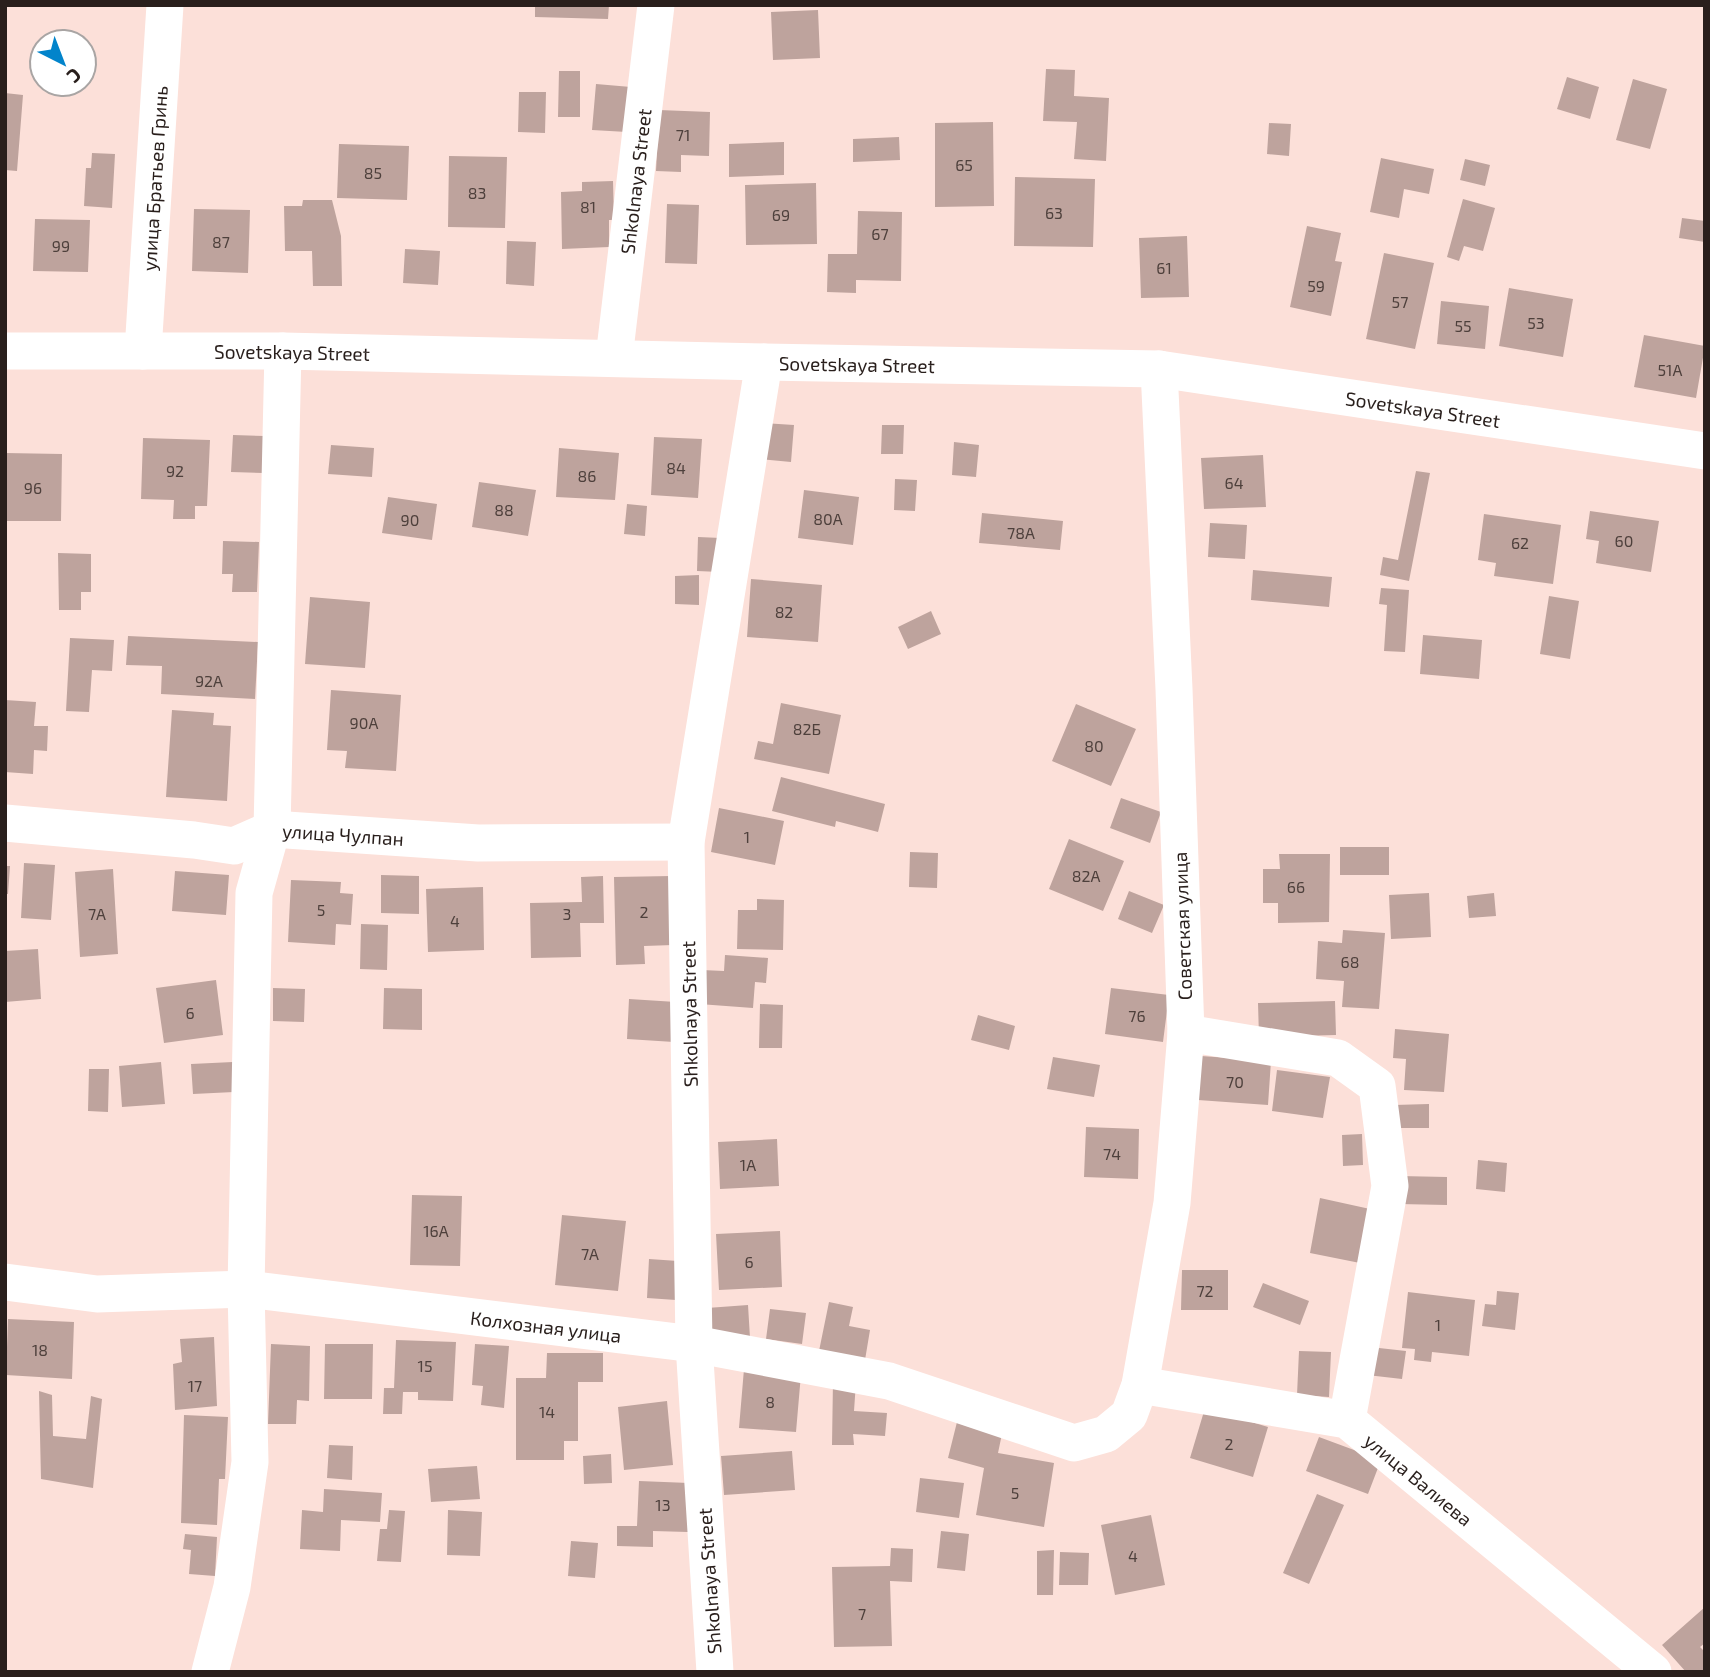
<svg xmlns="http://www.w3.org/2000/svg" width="1710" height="1677" font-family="'Exo 2',sans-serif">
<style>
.building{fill:#bea39d}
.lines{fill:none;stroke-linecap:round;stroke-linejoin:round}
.street{stroke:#fff;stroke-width:37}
.labels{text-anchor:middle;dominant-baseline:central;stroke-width:6;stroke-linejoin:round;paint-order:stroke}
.number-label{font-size:16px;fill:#4e403c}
.street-label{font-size:19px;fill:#291f1c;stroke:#fff}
</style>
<rect width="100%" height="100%" fill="#fce0d9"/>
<path class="building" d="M535,5H609L608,19L535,17Z
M818,10L820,58L773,60L771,12Z
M1046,69L1075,70L1074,96L1109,98L1106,161L1074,159L1077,122L1043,121Z
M559,71H580V117H558Z
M1567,77L1599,87L1590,119L1557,109Z
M1633,79L1667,89L1650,149L1616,140Z
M596,84L631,87L627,132L592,130Z
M519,92H546L545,133L518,132Z
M5,93L23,95L17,171L5,170Z
M659,110L710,112L709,156L681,155V172L656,171Z
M993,122L994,206L935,207V123Z
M1269,123L1291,124L1289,156L1267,154Z
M899,137L900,160L853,162V139Z
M784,142V175L729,177V144Z
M339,144L409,146L407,200L337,198Z
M92,153L115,154L112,208L84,206L86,168H91Z
M449,156L507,157L505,228L448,227Z
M1381,158L1434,169L1429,194L1404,189L1399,218L1370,212Z
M1465,159L1490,165L1485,186L1460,180Z
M1015,177L1095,179L1093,247L1014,246Z
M613,181L614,220H609V247L562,249L561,192L582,191V182Z
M816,183L817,244L746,245L745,185Z
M1463,199L1495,208L1483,251L1464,246L1459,261L1447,257Z
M303,200H332L341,236L342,286H313L312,251H285L284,206H302Z
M667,204L699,205L697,264L665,263Z
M194,209L250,210L248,273L192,271Z
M858,211L902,212L901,281L856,280V293L827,292L828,254H857Z
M1682,218L1705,221V242L1679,238Z
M35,219L90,220L88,272L33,271Z
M1307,226L1341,233L1335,261L1342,262L1331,316L1290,307Z
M1187,236L1189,297L1141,298L1139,238Z
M507,241L536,242L534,286L506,284Z
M405,249L440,251L438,285L403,283Z
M1384,253L1434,263L1415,349L1366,339Z
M1509,288L1573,299L1563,357L1499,346Z
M1441,301L1489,306L1485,349L1437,344Z
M1644,335L1705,346L1696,398L1634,387Z
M763,423L794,425L791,462L760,459Z
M882,425H904L903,454H881Z
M233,435L265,436L264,473L231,472Z
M654,437L702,439L698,498L651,495Z
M143,438L210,440L207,506H195V519H173L174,500L141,499Z
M954,442L979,445L976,477L952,475Z
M331,445L374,448L372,477L328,474Z
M559,448L619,453L615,500L556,497Z
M5,453L62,454L61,521H5Z
M1263,455L1266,507L1204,509L1201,458Z
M1416,471L1430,473L1409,581L1380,575L1383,557L1398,560Z
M895,479L917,480L915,511L894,510Z
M479,482L536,490L528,536L472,527Z
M804,490L859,497L853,545L798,538Z
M388,497L437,504L432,540L382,533Z
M627,504L647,506L645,536L624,534Z
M1590,511L1659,521L1651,572L1596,563L1599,541L1586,539Z
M982,513L1063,521L1060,550L979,543Z
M1484,514L1561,525L1553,584L1494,576L1496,563L1478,560Z
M1210,523L1247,525L1245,559L1208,557Z
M698,537L721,538L720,572L697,571Z
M223,541L259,542L257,592H232L233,574H222Z
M58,553L91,554V592H81V610H59Z
M1253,570L1332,577L1329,607L1251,600Z
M699,575V605L675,604V576Z
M751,579L822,585L818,642L747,637Z
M1381,588L1409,590L1405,652L1384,651L1387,605L1379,604Z
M1549,596L1579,601L1570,659L1540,654Z
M310,597L370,602L365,668L305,664Z
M931,611L941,634L908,649L898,627Z
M1423,635L1482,640L1479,679L1420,674Z
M128,636L258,642L255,699L161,694L162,666L126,665Z
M70,638L114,640L112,671L92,670L89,712L66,711Z
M331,690L401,695L396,771L345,768L347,751L327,750Z
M5,700L36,702L34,726H48L47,751L34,750L33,774L5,772Z
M781,703L841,715L829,774L754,759L758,741L773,744Z
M1076,704L1136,729L1111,786L1052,761Z
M172,710L214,713L213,725L231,726L227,801L166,797Z
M781,777L885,804L878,832L836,821L835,827L772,811Z
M1121,798L1161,812L1150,843L1110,828Z
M719,808L784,821L775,865L711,852Z
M1069,839L1124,861L1103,911L1049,889Z
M1340,847H1389V875H1340Z
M910,852L938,853L937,888L909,887Z
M1279,854H1330L1329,922L1278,923V903H1263V869H1280Z
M24,863L55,865L51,920L21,918Z
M5,866H10L8,894H5Z
M113,869L118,954L80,957L75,872Z
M175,871L229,875L226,915L172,911Z
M381,875L419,876V914L381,913Z
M603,876L604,923H580L581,957L531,958L530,903L582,902L581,877Z
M672,876L673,945L644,946L645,964L616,965L614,877Z
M291,880L341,882L340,893L353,894L351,925L336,924L335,945L288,942Z
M483,887L484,950L428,952L426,889Z
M1129,891L1164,905L1152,933L1118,919Z
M1429,893L1431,937L1391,939L1389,895Z
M1494,893L1496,916L1469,918L1467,896Z
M757,899L784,900L783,950L737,949L738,910H757Z
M361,924L388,925L387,970L360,969Z
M1343,930L1385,933L1379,1009L1342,1007L1344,981L1316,979L1318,941L1342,943Z
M38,949L41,999L5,1002V951Z
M725,955L768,958L766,983L755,982L753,1008L699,1004L702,970L724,971Z
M216,980L223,1035L164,1043L156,988Z
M273,988L305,989L304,1022L273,1021Z
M384,988L422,989V1030L383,1029Z
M1111,988L1169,995L1163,1042L1105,1034Z
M629,999L676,1002L674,1042L627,1039Z
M1335,1001L1336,1035L1259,1037L1258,1003Z
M760,1004L783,1005L782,1048H759Z
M978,1015L1015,1026L1009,1050L971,1040Z
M1395,1029L1449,1034L1444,1092L1404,1090L1406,1059L1393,1058Z
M1201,1056L1271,1061L1268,1105L1198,1100Z
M1053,1057L1100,1065L1094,1097L1047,1089Z
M161,1062L165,1104L122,1107L119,1066Z
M233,1062L234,1092L193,1094L191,1064Z
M89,1069H109L108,1112L88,1111Z
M1277,1070L1330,1077L1323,1118L1272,1111Z
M1429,1104V1128H1395L1394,1105Z
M1086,1127L1139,1129L1138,1179L1084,1177Z
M1362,1134L1363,1165L1343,1166L1342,1135Z
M777,1139L779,1186L720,1189L718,1142Z
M1478,1160L1507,1163L1505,1192L1476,1189Z
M1399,1176L1447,1177V1205L1399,1204Z
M412,1195L462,1196L460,1266L410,1265Z
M1320,1198L1370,1209L1360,1263L1310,1253Z
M562,1215L626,1221L618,1291L555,1285Z
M780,1231L782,1287L719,1290L716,1234Z
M649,1259L678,1261L676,1300L647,1298Z
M1182,1270H1228V1310H1181Z
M1263,1283L1309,1301L1300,1325L1253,1307Z
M1497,1291L1519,1293L1515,1330L1482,1326L1485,1304L1496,1305Z
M1408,1292L1475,1300L1469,1356L1432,1352L1431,1362L1414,1360L1415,1349L1402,1348Z
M829,1302L853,1307L849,1326L870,1330L865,1360L819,1351Z
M748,1305L750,1338L708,1340L707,1308Z
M770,1309L806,1313L802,1344L766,1339Z
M8,1319L74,1322L72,1379L6,1375Z
M214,1337L217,1406L175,1410L173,1364L182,1362L180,1339Z
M396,1340L456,1342L453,1401L418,1400V1392H403L402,1414H383L384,1388H394Z
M271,1344L310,1346L309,1401L297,1400L296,1424H268Z
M325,1344H373L372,1399H324Z
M475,1344L509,1346L504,1408L481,1405L483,1386L472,1385Z
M1370,1347L1406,1351L1402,1379L1367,1375Z
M1299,1351L1331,1352L1329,1397L1297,1395Z
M547,1353H603V1382H578V1441H564V1460H516V1378H546Z
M744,1369L801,1374L796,1432L739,1428Z
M833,1380L856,1382L854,1411L887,1413L885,1436L853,1434L854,1445H832Z
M39,1391L52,1395L53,1436L86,1439L91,1396L102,1399L93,1488L41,1479Z
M667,1401L673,1465L624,1470L618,1407Z
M1205,1408L1268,1427L1253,1477L1190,1458Z
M184,1415L228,1417L225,1479H219L217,1525L181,1523Z
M958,1418L1003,1429L998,1453L1054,1463L1044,1527L976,1515L984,1468L948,1458Z
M1319,1437L1381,1460L1368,1494L1306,1471Z
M329,1445L353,1446L352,1480L327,1478Z
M792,1451L795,1490L724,1495L721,1456Z
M611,1454L612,1483L584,1484L583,1456Z
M477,1466L480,1499L431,1502L428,1469Z
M920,1478L964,1483L959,1518L916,1512Z
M639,1481L689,1483L688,1532L653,1531V1547L617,1546V1526H637Z
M324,1489L382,1493L380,1522L341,1520L340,1551L300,1549L302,1510L323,1512Z
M1317,1494L1344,1505L1309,1584L1283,1573Z
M389,1510L405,1511L401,1562L377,1561L380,1529H387Z
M448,1510L482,1512L480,1556L447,1555Z
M1151,1515L1165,1585L1115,1595L1101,1525Z
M941,1531L969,1534L965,1571L937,1568Z
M185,1534L217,1537L215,1576L189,1574L191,1550L183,1549Z
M571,1541L598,1543L595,1578L568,1576Z
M891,1548L913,1549L912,1582L890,1581L892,1646L834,1647L832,1567L890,1566Z
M1054,1550L1053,1595H1037V1551Z
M1060,1552L1089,1553L1088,1585H1059Z
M1705,1607V1643L1700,1647L1705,1652V1672H1686L1662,1645Z"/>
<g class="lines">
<g class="street">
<path id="s1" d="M5,351H283L764,362L1159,369L1705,451"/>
<path id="s2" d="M143,351L165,5"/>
<path id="s3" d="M614,358L656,5"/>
<path id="s4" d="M5,823L194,840L234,846L272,829L478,843L686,842"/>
<path d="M1186,1033L1338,1058L1377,1086L1390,1186L1347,1420"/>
<path id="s5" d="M5,1282L97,1294L246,1289L694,1344L889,1381L1074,1443L1106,1434L1129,1415L1140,1385L1172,1203L1186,1033L1174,689L1159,369"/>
<path id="s6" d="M1140,1385L1347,1420L1653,1672"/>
<path d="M210,1672L232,1587L250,1462L246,1289L254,893L272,829L283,351"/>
<path d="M715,1672L694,1344L686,842L764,362"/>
</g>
</g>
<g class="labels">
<g class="number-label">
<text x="683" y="134">71</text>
<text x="964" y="164">65</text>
<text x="373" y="172">85</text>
<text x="477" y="192">83</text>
<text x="588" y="206">81</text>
<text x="1054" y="212">63</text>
<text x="781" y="214">69</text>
<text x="880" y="233">67</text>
<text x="221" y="241">87</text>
<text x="61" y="245">99</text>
<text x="1164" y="267">61</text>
<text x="1316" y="285">59</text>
<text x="1400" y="301">57</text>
<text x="1536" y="322">53</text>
<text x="1463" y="325">55</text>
<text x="1670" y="369">51А</text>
<text x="676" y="467">84</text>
<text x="175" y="470">92</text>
<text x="587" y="475">86</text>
<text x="1234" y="482">64</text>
<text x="33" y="487">96</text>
<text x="504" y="509">88</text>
<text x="828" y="518">80А</text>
<text x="410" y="519">90</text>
<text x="1021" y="532">78А</text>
<text x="1624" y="540">60</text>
<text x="1520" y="542">62</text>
<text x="784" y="611">82</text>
<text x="209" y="680">92А</text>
<text x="364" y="722">90А</text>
<text x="807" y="728">82Б</text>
<text x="1094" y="745">80</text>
<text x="747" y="836">1</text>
<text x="1086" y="875">82А</text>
<text x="1296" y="886">66</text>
<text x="321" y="909">5</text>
<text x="644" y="911">2</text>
<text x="97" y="913">7А</text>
<text x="567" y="913">3</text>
<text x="455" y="920">4</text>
<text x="1350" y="961">68</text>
<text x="190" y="1012">6</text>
<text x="1137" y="1015">76</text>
<text x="1235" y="1081">70</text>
<text x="1112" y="1153">74</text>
<text x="748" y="1164">1А</text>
<text x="436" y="1230">16А</text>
<text x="590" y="1253">7А</text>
<text x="749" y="1261">6</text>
<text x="1205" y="1290">72</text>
<text x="1438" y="1324">1</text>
<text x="40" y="1349">18</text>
<text x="425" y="1365">15</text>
<text x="195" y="1385">17</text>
<text x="770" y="1401">8</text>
<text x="547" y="1411">14</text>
<text x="1229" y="1443">2</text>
<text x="1015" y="1492">5</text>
<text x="663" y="1504">13</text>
<text x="1133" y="1555">4</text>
<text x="862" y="1613">7</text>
</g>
<g class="street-label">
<text stroke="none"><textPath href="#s2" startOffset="173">улица Братьев Гринь</textPath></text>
<text stroke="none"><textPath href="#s3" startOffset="178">Shkolnaya Street</textPath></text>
<text stroke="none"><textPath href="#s1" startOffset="287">Sovetskaya Street</textPath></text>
<text stroke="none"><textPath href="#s1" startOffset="852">Sovetskaya Street</textPath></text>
<text stroke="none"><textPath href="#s1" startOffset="1421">Sovetskaya Street</textPath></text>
<text stroke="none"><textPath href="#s4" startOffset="343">улица Чулпан</textPath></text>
<text transform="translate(1182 926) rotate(-92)">Советская улица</text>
<text transform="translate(689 1014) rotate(-91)">Shkolnaya Street</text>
<text stroke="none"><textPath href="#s5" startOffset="544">Колхозная улица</textPath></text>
<text stroke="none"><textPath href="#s6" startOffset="303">улица Валиева</textPath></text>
<text transform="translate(709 1581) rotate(-94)">Shkolnaya Street</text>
</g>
</g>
<rect width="1710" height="1677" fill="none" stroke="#291f1c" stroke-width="14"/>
<g transform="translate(63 63) rotate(138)"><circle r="33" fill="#ffffff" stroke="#a9a5a4" stroke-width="2"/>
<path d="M0-5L12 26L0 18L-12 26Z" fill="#0284cb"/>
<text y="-10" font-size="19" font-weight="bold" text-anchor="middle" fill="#291f1c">С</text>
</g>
</svg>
